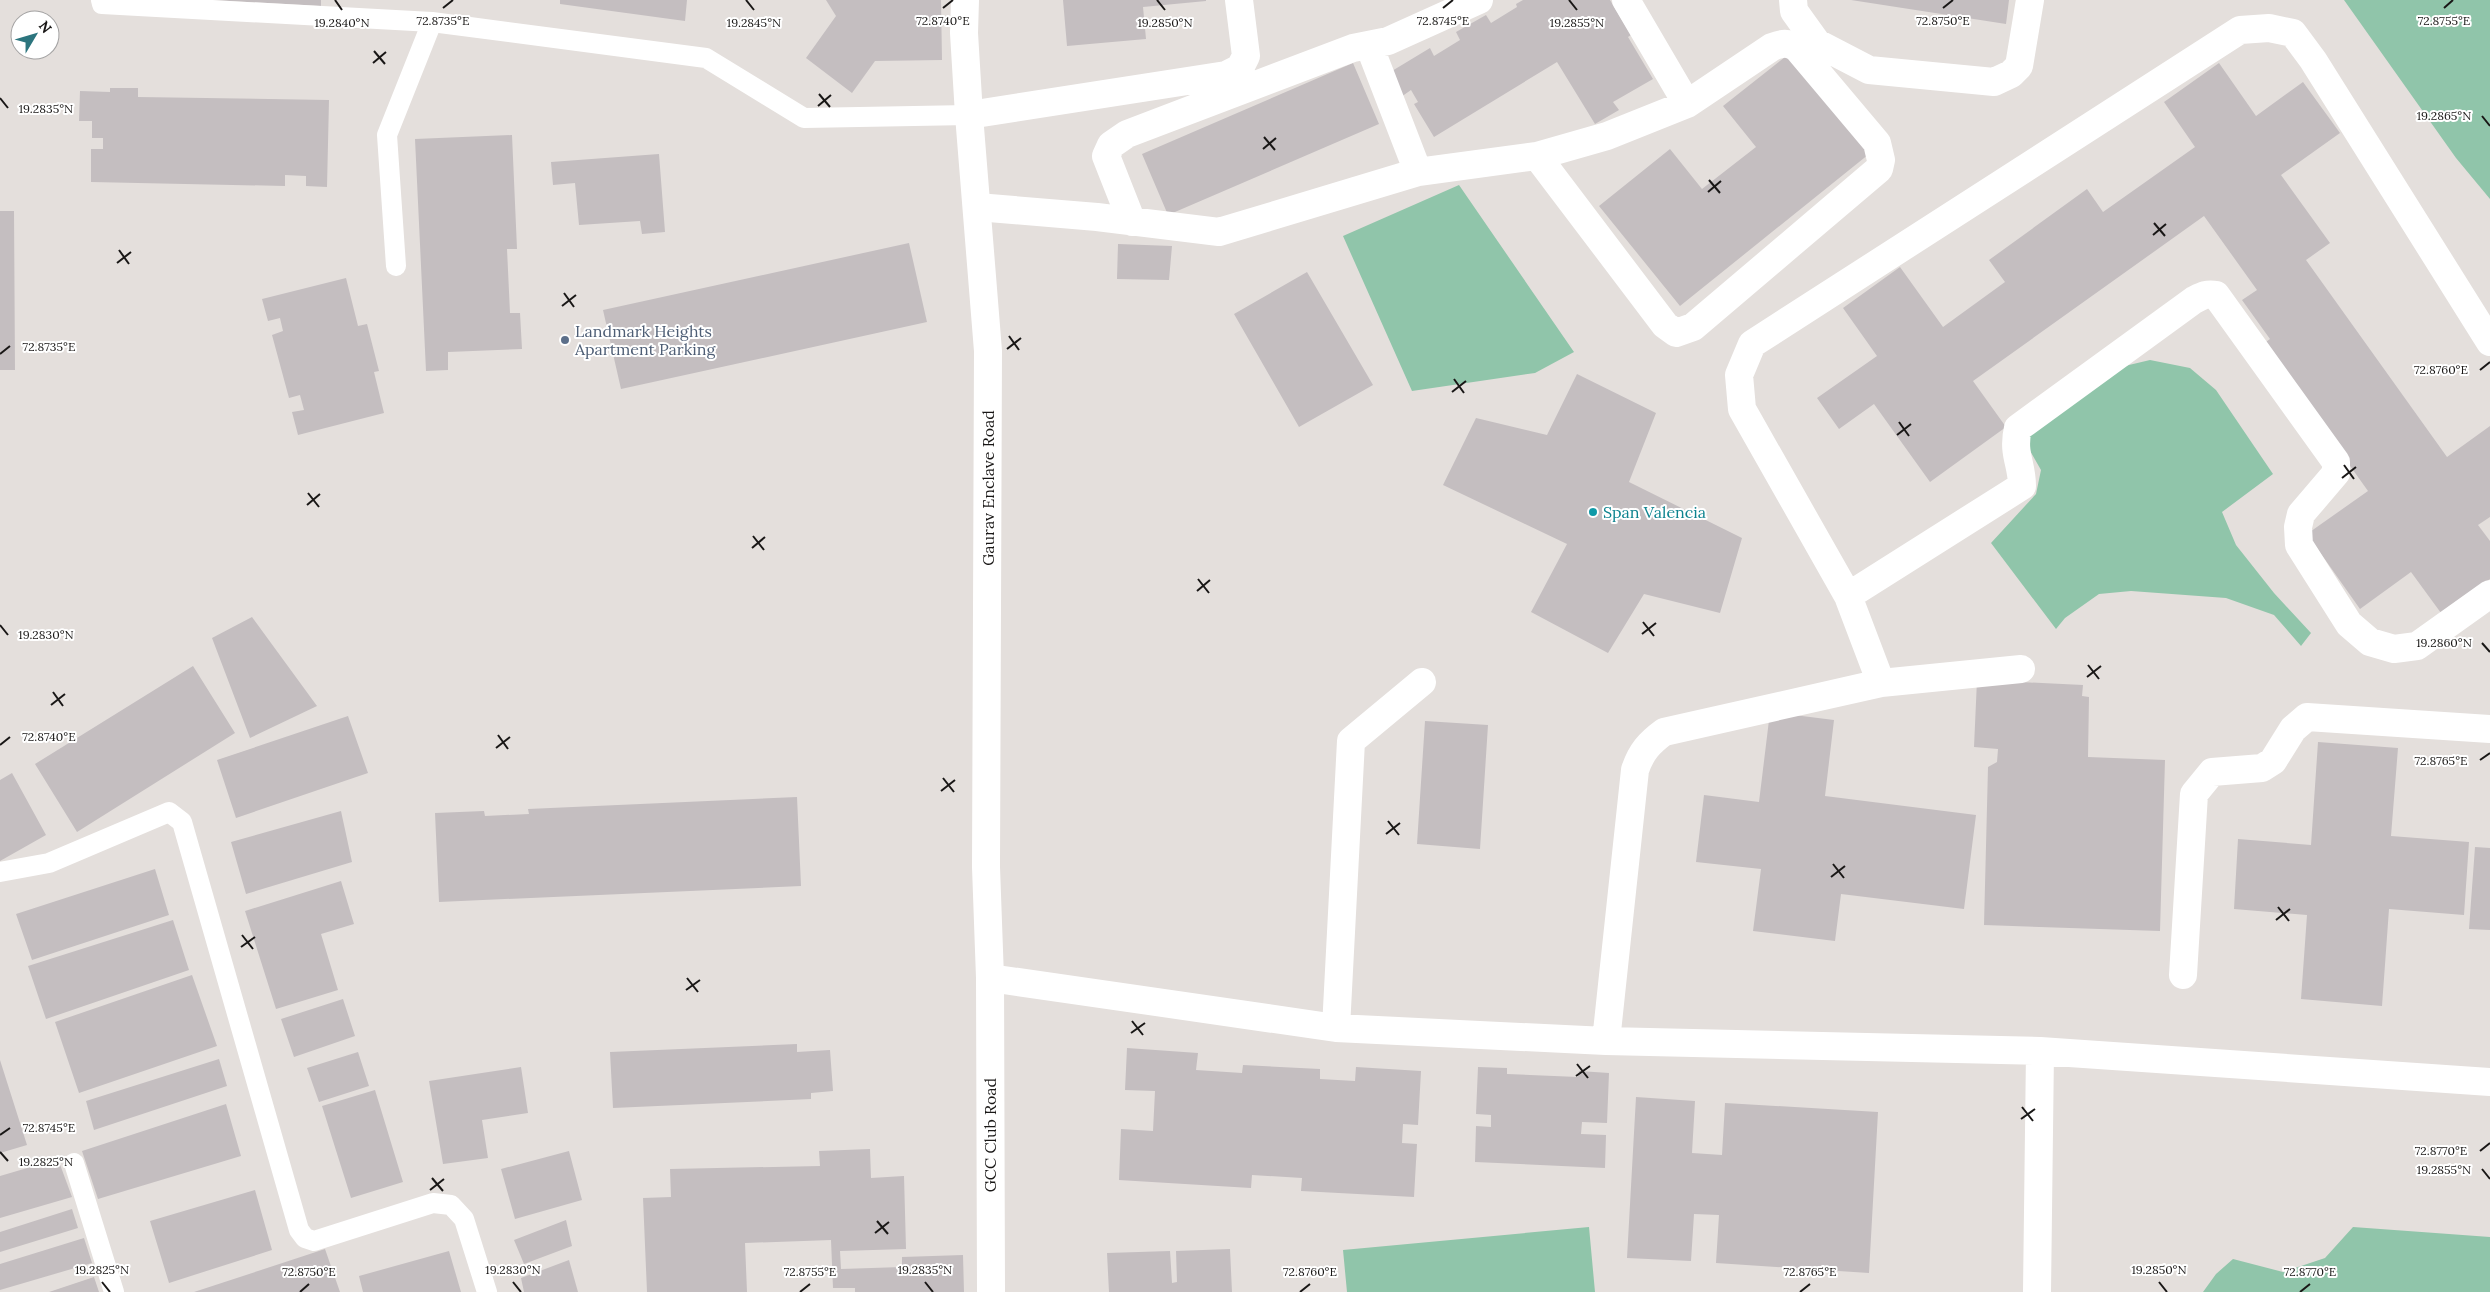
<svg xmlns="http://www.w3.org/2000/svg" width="2490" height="1292" font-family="Lora,serif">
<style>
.green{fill:#90c5aa}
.building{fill:#c4bec0}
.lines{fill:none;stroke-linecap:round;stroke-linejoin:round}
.lane{stroke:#fff;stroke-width:20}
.street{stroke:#fff;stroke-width:28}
.secondary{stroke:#fff;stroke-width:28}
.ticks{fill:none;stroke:#191716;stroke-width:2}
.service-dot{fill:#5c6f8a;stroke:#fff;stroke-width:2}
.culture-dot{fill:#0f9aa8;stroke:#fff;stroke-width:2}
.labels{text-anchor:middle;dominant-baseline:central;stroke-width:4;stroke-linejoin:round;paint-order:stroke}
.service-label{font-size:16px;fill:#4e5e75;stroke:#fff;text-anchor:start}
.street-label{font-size:16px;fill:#191716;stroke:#fff}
.culture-label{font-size:16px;fill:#0d838f;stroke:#fff;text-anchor:start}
.ticks-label{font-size:12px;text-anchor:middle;fill:#191716;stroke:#fff;stroke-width:4;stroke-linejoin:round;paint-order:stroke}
</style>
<rect width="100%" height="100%" fill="#e4dfdc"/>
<path class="green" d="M2344,0H2490V199L2456,158Z
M1459,185L1574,352L1535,373L1412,391L1343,236Z
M2150,360L2190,368L2216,390L2273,474L2222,512L2236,545L2274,593L2311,633L2301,646L2274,615L2226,598L2131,591L2099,594L2065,618L2056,629L1991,543L2036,494L2041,470L2025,442L2032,432L2108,370Z
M1589,1227L1595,1292H1347L1343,1250Z
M2353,1227L2490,1237V1292H2203L2216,1274L2233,1259L2283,1272L2325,1258Z"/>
<path class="building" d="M211,0H321V6Z
M560,0H687L685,21L560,4Z
M826,0H941L942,60L875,61L852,93L806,58L836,16Z
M1063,0H1206V1L1143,7L1146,39L1067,46Z
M1523,0H1610L1631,35L1628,37L1653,79L1613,102L1619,110L1595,124L1557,62L1434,137L1414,104L1418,102L1411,90L1401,97L1387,74L1430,48L1434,56L1460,40L1456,32L1486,15L1491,23L1517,7L1516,4Z
M1851,0H2009L2006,24Z
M1794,50L1874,150L1680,306L1599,206L1670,149L1702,189L1756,147L1723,106Z
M1353,63L1379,124L1168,215L1142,154Z
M2219,63L2256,116L2303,82L2340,133L2281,175L2330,243L2306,260L2447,457L2490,426V517L2478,525L2490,541V579L2441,613L2411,572L2360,609L2307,534L2368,491L2263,344L2270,339L2242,300L2257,290L2204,216L1973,381L2006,427L1930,482L1874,404L1839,429L1817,398L1877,356L1843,308L1900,267L1943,327L2005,282L1989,260L2087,189L2103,212L2195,147L2164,102Z
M110,88H138V97L329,100L327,187L306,186V176L285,175V186L91,182V149H103V138H92V121H79L80,91L110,92Z
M512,135L517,249H507L510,313H520L522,349L448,352V370L426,371L415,139Z
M659,154L665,232L642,234L640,221L579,225L575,183L553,185L551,162Z
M0,211H14L15,370H0Z
M909,243L927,322L621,389L603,310Z
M1118,244L1172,246L1169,280L1117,279Z
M1307,272L1373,385L1299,427L1234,314Z
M346,278L358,326L367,324L379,371L374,372L384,413L298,435L292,412L304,410L300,395L289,398L272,335L283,331L280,318L268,321L262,299Z
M1577,374L1656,413L1629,482L1742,538L1720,613L1644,594L1608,653L1531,612L1567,544L1443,485L1476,418L1547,435Z
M252,617L317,706L250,738L212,638Z
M193,666L235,733L77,832L35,764Z
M1977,680L2083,685L2082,696L2089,697L2088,757L2165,760L2160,931L1984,925L1988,767L1997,762L1998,749L1974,747Z
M1770,712L1834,720L1825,796L1976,815L1964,909L1841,894L1835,941L1753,931L1761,869L1696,862L1704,795L1759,802Z
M348,716L368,773L236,818L217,760Z
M1425,721L1488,725L1480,849L1417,844Z
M2318,742L2398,748L2391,836L2469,842L2464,915L2389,909L2382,1006L2301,999L2307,915L2234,909L2238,839L2311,845Z
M12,773L46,835L0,861V780Z
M797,797L801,886L439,902L435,813L484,811L485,816L529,814L528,809Z
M341,811L352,862L246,894L231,842Z
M2475,847L2490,848V930L2469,929Z
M155,869L169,915L32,960L16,914Z
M341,881L354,924L321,934L338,990L276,1009L245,911Z
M173,920L189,970L46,1019L28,966Z
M192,975L217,1046L79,1093L55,1022Z
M343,999L355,1036L294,1057L281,1019Z
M797,1044V1052L830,1050L833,1091L811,1093V1099L613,1108L610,1052Z
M1127,1048L1198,1053L1196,1070L1242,1073L1243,1065L1320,1069V1079L1355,1081L1356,1067L1421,1071L1418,1125L1403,1124L1402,1143L1417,1144L1414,1197L1301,1191L1302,1178L1252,1175L1251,1188L1119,1180L1121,1129L1153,1131L1155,1091L1125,1090Z
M358,1052L369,1086L319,1102L307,1068Z
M219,1059L227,1086L94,1130L86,1101Z
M0,1060L27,1145L0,1153Z
M521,1067L528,1113L482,1120L488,1158L443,1164L429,1081Z
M1478,1067L1507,1068V1074L1578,1077L1579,1071L1609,1073L1607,1123L1582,1122L1581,1134L1606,1135L1605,1168L1475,1162L1476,1126L1491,1127V1115L1476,1114Z
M375,1090L403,1182L351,1198L322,1106Z
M1636,1097L1695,1101L1692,1153L1722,1155L1725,1103L1878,1112L1869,1273L1716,1263L1719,1215L1694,1214L1691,1261L1627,1258Z
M226,1104L241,1156L98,1199L82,1151Z
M870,1149L871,1178L904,1176L906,1249L840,1251L841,1269L902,1267V1257L963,1255L964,1292H855V1288H833L831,1240L745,1243L747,1292H647L643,1198L671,1197L670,1169L820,1166L819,1151Z
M569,1151L582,1200L515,1219L501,1169Z
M58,1159L72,1197L0,1218V1176Z
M255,1190L272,1250L169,1283L150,1221Z
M72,1209L78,1228L0,1252V1232Z
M566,1220L572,1246L524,1264L514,1240Z
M84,1238L92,1263L0,1290V1264Z
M325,1249L340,1292H194Z
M1230,1249L1232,1292H1109L1107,1253L1170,1251L1172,1283L1177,1282L1176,1251Z
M449,1251L461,1292H363L359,1276Z
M569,1260L578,1292H524L521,1278Z
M94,1277L99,1292H49Z"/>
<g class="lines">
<path class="lane" d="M101,0L102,4L432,22L706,58L804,118L969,115
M396,266L387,135L432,22
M0,872L49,863L169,812L182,822L299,1230L305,1238L314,1241L433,1203L451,1205L464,1219L487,1292
M74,1163L114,1292"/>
<path class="street" d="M1626,0L1687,104
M1793,0L1794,11L1817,43L1869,70L1994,82L2011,74L2019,66L2030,0
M1369,45L1418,172
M969,115L1226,75L1240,68L1246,56L1239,0
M977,207L1097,217L1219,232L1418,172L1537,156L1607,136L1687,104L1772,47C1782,43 1788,42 1797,48L1877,143L1881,160L1879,169L1693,327L1676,333L1665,325L1537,156
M1132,222L1106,156L1111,145L1127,134L1353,48L1388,41L1479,0
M1848,596L2022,486C2022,463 2012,454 2018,428L2194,300C2202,296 2207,293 2216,295L2336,462V473L2301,514L2298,527L2299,545L2349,624L2370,642L2394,649L2417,646L2490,594
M1881,683L2021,669
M2183,975L2194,794L2212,772L2262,768L2273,761L2293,729L2307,717L2490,729
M990,978L1336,1028L1606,1041L2040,1051L2490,1082
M1336,1028L1351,741L1422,682
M1606,1041L1635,770C1641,752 1649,743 1664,732L1881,683L1848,596L1742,409L1739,375L1752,344L2240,30L2269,28L2293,33L2313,60L2490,342
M2037,1292L2040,1051"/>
<path class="secondary" d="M965,0L964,33L969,115L988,351L986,867L990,978L991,1292"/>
</g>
<path class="ticks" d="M335,0L342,10M746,0L754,10M1157,0L1165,10M1569,0L1577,10M443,8L453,0M943,8L953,0M1443,8L1453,0M1943,8L1953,0M2444,8L2453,0M374,51L385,64M373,63L386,52M819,94L830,107M0,98L8,108M818,106L831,95M2482,116L2490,126M1264,137L1275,150M1263,149L1276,138M1709,180L1720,193M1708,192L1721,181M2154,223L2165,236M2153,235L2166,224M119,250L129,264M117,263L131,252M564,293L574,307M562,306L576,295M1009,336L1019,350M1007,349L1021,338M0,354L10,346M2480,370L2490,362M1454,379L1464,393M1452,392L1466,381M1899,422L1909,436M1897,435L1911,424M2344,465L2354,479M2342,478L2356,467M308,493L319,507M307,505L320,494M753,536L764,550M752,548L765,537M1198,579L1209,593M1197,591L1210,580M1643,622L1654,636M0,625L8,635M1642,634L1656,623M2482,643L2490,652M2088,665L2099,679M2087,677L2101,666M53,692L63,706M51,705L65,694M498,735L508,749M0,745L10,737M496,748L510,737M2480,760L2490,753M943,778L954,792M941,791L955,780M1388,821L1399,835M1386,834L1400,823M1833,864L1844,878M1831,877L1845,866M2278,907L2289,921M2276,920L2290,909M242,935L253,949M241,947L255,937M687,978L698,992M686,990L700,980M1132,1021L1143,1035M1131,1033L1145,1023M1577,1064L1588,1078M1576,1076L1590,1066M2022,1107L2033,1121M2021,1119L2035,1109M0,1135L10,1128M2480,1151L2490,1143M0,1152L8,1161M2482,1169L2490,1179M432,1178L443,1191M430,1190L444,1179M877,1221L888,1234M875,1233L889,1222M102,1282L110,1292M513,1282L521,1292M925,1282L933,1292M2159,1282L2167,1292M300,1292L309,1284M800,1292L810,1284M1300,1292L1310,1284M1800,1292L1810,1284M2300,1292L2310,1284"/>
<circle class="service-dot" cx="565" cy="340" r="5"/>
<circle class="culture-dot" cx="1593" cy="512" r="5"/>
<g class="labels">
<g class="service-label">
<text x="575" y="331">Landmark Heights<tspan x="575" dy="18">Apartment Parking</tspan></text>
</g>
<g class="street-label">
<text transform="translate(988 488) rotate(-90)">Gaurav Enclave Road</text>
<text transform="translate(990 1135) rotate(-90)">GCC Club Road</text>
</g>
<g class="culture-label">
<text x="1603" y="512">Span Valencia</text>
</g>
</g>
<g class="ticks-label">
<text x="443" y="25">72.8735°E</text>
<text x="943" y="25">72.8740°E</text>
<text x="1443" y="25">72.8745°E</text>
<text x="1943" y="25">72.8750°E</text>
<text x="2444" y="25">72.8755°E</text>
<text x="342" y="27">19.2840°N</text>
<text x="754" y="27">19.2845°N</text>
<text x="1165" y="27">19.2850°N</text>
<text x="1577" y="27">19.2855°N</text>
<text x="46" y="113">19.2835°N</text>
<text x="2444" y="120">19.2865°N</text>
<text x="49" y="351">72.8735°E</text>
<text x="2441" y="374">72.8760°E</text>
<text x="46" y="639">19.2830°N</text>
<text x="2444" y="647">19.2860°N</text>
<text x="49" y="741">72.8740°E</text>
<text x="2441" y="765">72.8765°E</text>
<text x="49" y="1132">72.8745°E</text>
<text x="2441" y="1155">72.8770°E</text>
<text x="46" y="1166">19.2825°N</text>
<text x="2444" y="1174">19.2855°N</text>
<text x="102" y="1274">19.2825°N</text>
<text x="513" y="1274">19.2830°N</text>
<text x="925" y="1274">19.2835°N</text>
<text x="2159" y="1274">19.2850°N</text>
<text x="309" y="1276">72.8750°E</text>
<text x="810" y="1276">72.8755°E</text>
<text x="1310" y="1276">72.8760°E</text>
<text x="1810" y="1276">72.8765°E</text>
<text x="2310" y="1276">72.8770°E</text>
</g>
<g transform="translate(35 35) rotate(52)"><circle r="24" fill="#ffffff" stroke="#a3a2a2"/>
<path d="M0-4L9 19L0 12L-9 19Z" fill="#2c757e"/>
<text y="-8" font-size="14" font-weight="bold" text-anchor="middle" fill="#191716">N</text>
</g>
</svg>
